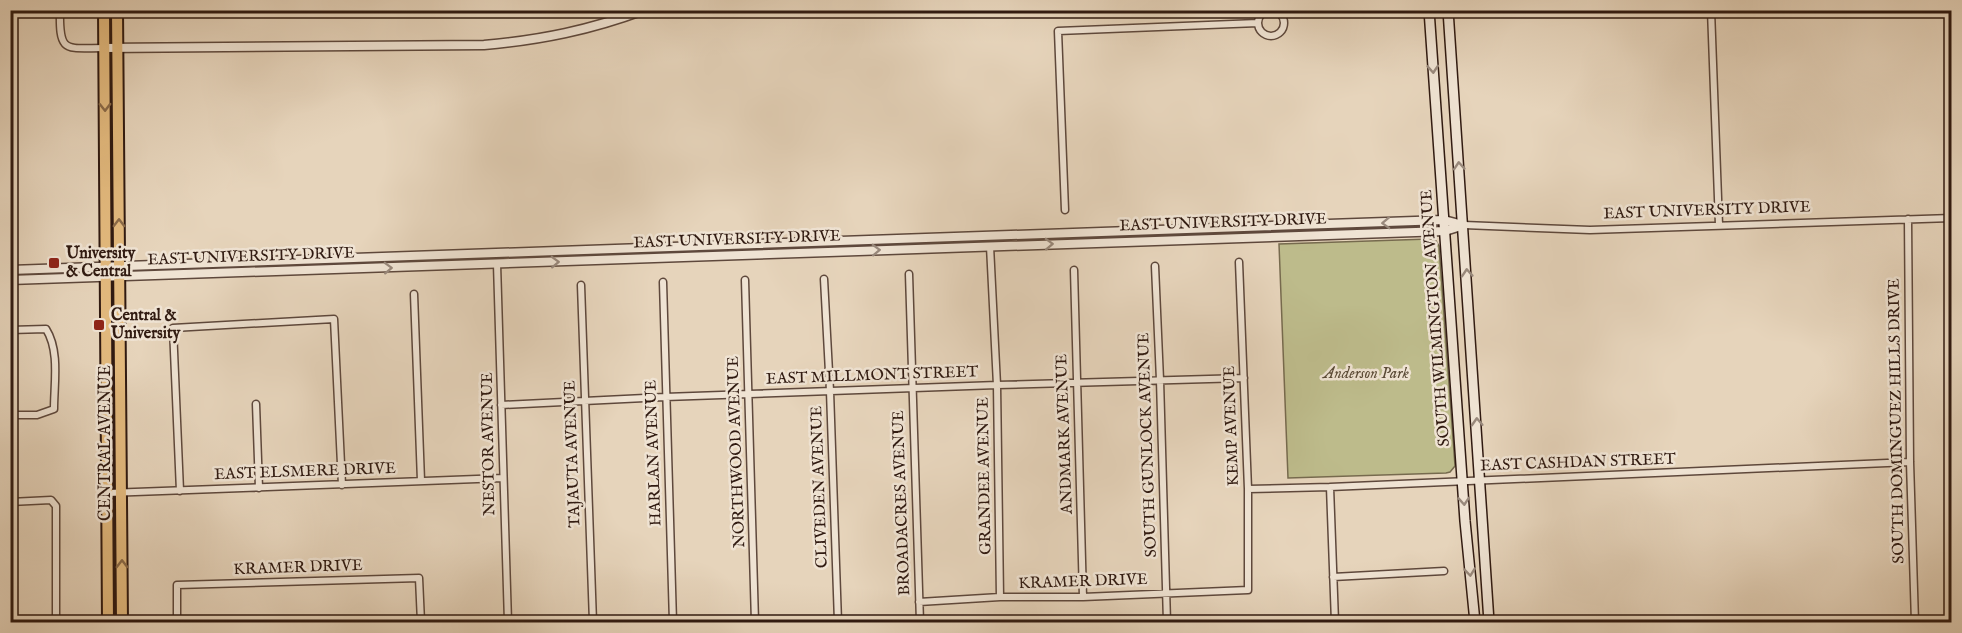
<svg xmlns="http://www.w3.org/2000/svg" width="1962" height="633" font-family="'IM FELL English',serif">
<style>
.green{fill:#bdbb8b;stroke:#766a4e;stroke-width:1.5}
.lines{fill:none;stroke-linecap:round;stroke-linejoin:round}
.minor-casing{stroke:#5e483c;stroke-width:9}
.tertiary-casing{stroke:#5e483c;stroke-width:11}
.secondary-casing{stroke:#301a11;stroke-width:12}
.primary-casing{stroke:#301a11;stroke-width:14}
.minor{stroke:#efe3d3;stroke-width:6}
.tertiary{stroke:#efe3d3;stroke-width:8}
.secondary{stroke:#efe3d3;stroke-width:9}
.primary{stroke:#e3ba7e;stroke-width:10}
.oneway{stroke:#99897c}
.oneway2{stroke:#8a6a48}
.poi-dot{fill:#8f2418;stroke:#efe3d3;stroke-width:2}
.labels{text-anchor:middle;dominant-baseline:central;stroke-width:5;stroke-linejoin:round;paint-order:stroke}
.street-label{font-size:16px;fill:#301a11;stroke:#efe3d3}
.poi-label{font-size:16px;font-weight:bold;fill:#301a11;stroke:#efe3d3;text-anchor:start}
.park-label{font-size:16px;font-style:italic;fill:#5a4a36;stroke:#efe3d3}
</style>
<rect width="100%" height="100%" fill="#e6d4bb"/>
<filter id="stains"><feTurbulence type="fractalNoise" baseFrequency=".00333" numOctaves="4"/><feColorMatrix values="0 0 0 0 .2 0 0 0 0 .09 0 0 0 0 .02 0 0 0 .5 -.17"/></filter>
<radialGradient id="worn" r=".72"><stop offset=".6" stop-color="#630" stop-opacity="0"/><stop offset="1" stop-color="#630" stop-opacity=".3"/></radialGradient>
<path class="green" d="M1429,239L1436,241L1439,246L1455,466L1450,472L1446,473L1288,478L1279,244Z"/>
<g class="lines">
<defs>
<path id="minor" d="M60,10C59,54 65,48 104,48
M1711,10L1719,225
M1258 23a13 13 0 1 1 26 0a13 13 0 1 1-26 0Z
M1065,210L1058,31L1258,23
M1908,219L1910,462L1915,622
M1464,225L1590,230L1952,218
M990,246L997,385L1000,597
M497,264L508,622
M1155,266L1160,380L1167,622
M1074,270L1083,597
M909,274L920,622
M824,279L830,391L838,622
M745,280L755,622
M663,282L673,622
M581,285L593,622
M414,294L421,481
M10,330L46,329C60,351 54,384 54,409L37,415H10
M256,404L259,488
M501,405L665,397L997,385L1244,378
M1330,487L1335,622
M1248,489L1330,487L1910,462
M180,491L173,328L334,319L342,485
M108,493L503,478
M10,502L51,500L56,506V622
M1333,577L1444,571
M919,602L1000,597H1083L1248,590V489L1239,262
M177,622V585L419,578L421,622"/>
<path id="tertiary" d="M104,48L484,45C541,40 590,30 644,10
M10,270L1444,220L1463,225
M10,280L1445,231L1464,225"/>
<path id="secondary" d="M1429,10L1465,521L1475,622
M1448,10L1489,622"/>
<path id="primary" d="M104,10L108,622
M117,10L122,622"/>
</defs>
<use href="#minor" class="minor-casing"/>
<use href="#tertiary" class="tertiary-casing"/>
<use href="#secondary" class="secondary-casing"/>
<use href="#primary" class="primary-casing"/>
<use href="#minor" class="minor"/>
<use href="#tertiary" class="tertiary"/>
<use href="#secondary" class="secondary"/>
<use href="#primary" class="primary"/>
</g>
<defs><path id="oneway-chevron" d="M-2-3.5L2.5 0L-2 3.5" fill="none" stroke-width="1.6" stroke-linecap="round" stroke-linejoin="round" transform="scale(1.5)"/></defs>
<g class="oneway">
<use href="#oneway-chevron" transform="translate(1433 69) rotate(86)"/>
<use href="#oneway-chevron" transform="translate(1459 166) rotate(-94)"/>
<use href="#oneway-chevron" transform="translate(1386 223) rotate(178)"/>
<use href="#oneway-chevron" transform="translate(1049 244) rotate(-2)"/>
<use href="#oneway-chevron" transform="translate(876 250) rotate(-2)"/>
<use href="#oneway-chevron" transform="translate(555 262) rotate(-2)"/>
<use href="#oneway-chevron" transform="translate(388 268) rotate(-2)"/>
<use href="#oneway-chevron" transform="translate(1467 273) rotate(-94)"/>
<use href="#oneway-chevron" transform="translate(1477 422) rotate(-93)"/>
<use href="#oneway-chevron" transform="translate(1464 501) rotate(86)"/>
<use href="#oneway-chevron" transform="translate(1470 572) rotate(84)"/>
</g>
<g class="oneway2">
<use href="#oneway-chevron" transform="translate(105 107) rotate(89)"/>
<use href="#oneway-chevron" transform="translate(119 223) rotate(-90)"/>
<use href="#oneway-chevron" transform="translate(122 564) rotate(-90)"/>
</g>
<g class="poi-dot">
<rect x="48" y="257" width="12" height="12" rx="3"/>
<rect x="93" y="319" width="12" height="12" rx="3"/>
</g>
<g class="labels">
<g class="street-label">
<text transform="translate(1707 211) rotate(-2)">EAST UNIVERSITY DRIVE</text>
<text transform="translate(1223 223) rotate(-2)">EAST UNIVERSITY DRIVE</text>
<text transform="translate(737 240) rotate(-2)">EAST UNIVERSITY DRIVE</text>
<text transform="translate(251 257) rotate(-2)">EAST UNIVERSITY DRIVE</text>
<text transform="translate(1436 318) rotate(-94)">SOUTH WILMINGTON AVENUE</text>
<text transform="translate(872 376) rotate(-2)">EAST MILLMONT STREET</text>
<text transform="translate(1897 421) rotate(-91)">SOUTH DOMINGUEZ HILLS DRIVE</text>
<text transform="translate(1232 426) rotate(-92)">KEMP AVENUE</text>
<text transform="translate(1065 434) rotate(-92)">ANDMARK AVENUE</text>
<text transform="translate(106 443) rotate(-90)">CENTRAL AVENUE</text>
<text transform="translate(489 444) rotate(-91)">NESTOR AVENUE</text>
<text transform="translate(1148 445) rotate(-92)">SOUTH GUNLOCK AVENUE</text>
<text transform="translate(737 452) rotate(-92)">NORTHWOOD AVENUE</text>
<text transform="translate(654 453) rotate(-92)">HARLAN AVENUE</text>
<text transform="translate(573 454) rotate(-92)">TAJAUTA AVENUE</text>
<text transform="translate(1578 463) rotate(-2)">EAST CASHDAN STREET</text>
<text transform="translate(305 472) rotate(-2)">EAST ELSMERE DRIVE</text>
<text transform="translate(985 476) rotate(-91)">GRANDEE AVENUE</text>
<text transform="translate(820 487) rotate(-92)">CLIVEDEN AVENUE</text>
<text transform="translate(902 503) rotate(-92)">BROADACRES AVENUE</text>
<text transform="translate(298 568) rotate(-2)">KRAMER DRIVE</text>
<text transform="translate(1083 582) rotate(-2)">KRAMER DRIVE</text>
</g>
<g class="poi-label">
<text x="66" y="254">University<tspan x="66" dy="18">&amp; Central</tspan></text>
<text x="111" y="316">Central &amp;<tspan x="111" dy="18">University</tspan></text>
</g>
<g class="park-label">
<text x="1366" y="374">Anderson Park</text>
</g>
</g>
<rect width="1962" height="633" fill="none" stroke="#e6d4bb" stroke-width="36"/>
<rect x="12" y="12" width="1938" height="609" fill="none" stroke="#301a11" stroke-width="3"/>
<rect x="18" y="18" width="1926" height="597" fill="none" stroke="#301a11" stroke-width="1.5"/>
<rect width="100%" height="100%" filter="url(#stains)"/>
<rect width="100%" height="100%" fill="url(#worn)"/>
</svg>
